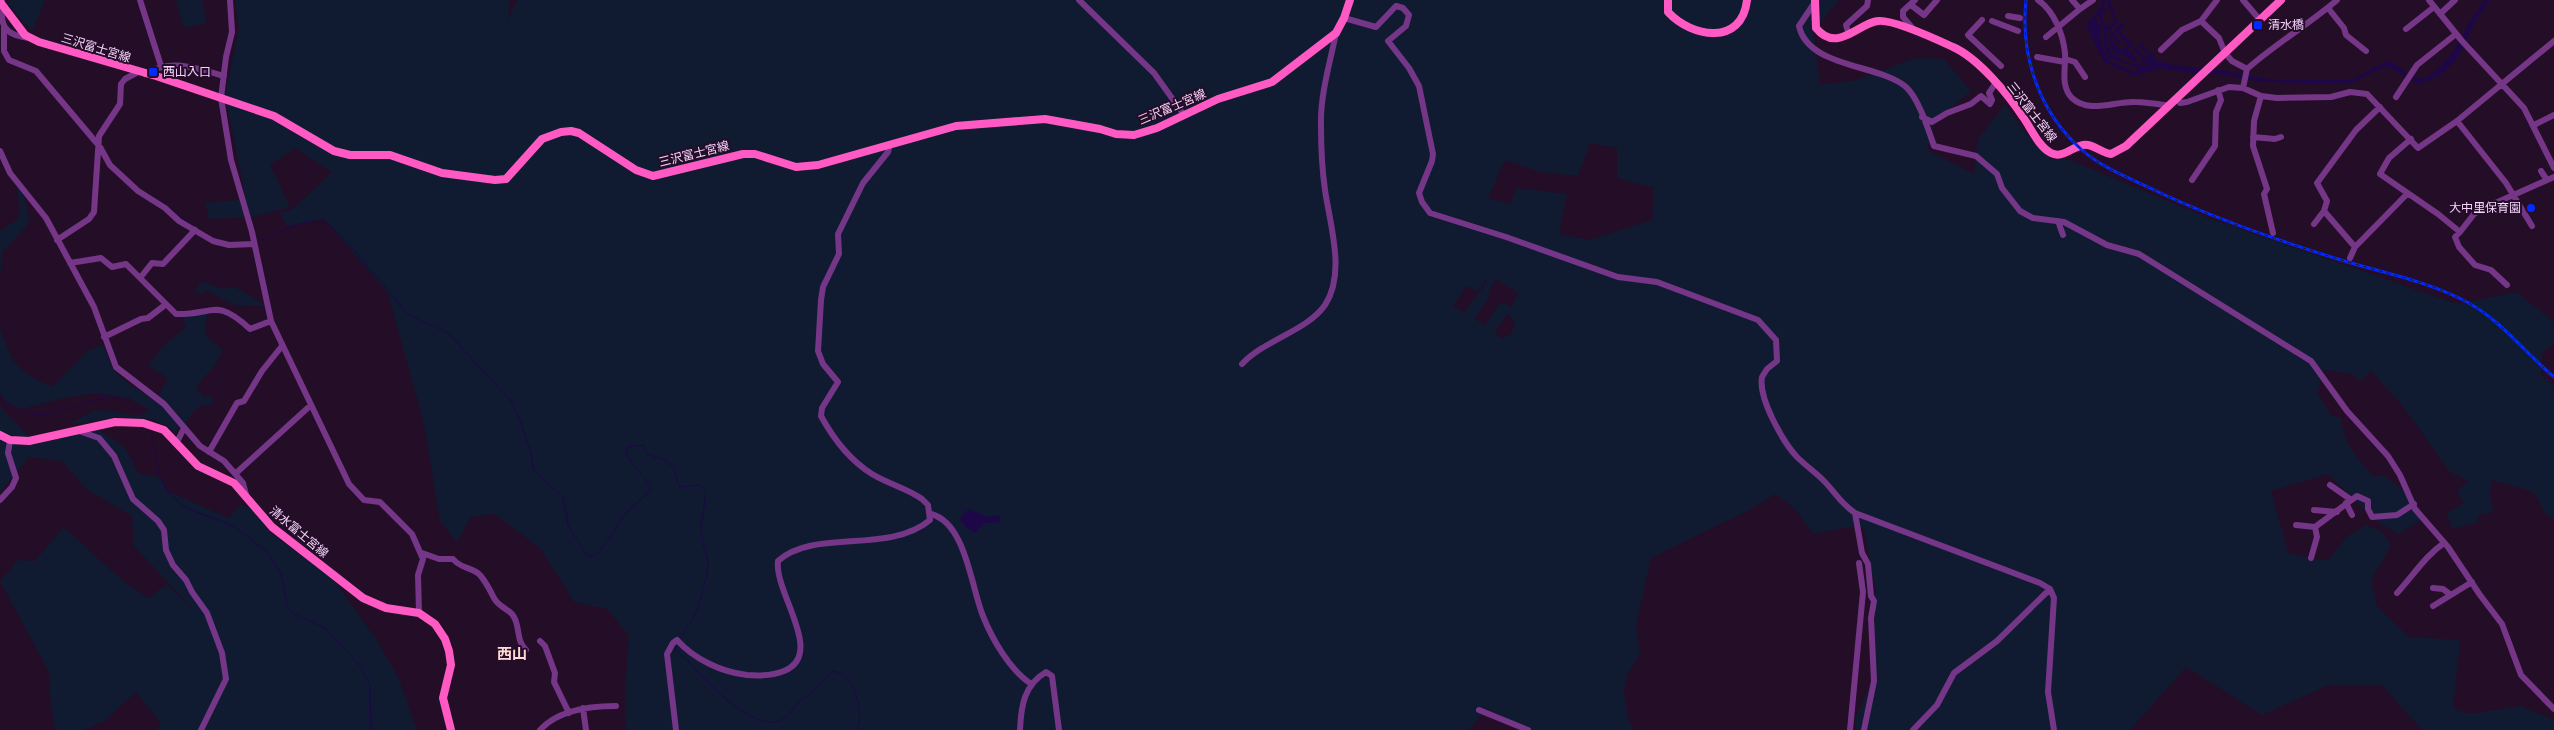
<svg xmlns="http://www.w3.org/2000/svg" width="2554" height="730" font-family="Arial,'Noto Sans JP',sans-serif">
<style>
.green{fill:#101a31;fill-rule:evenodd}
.water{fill:#1e0746;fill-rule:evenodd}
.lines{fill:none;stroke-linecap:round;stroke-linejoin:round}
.stream{stroke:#1e0746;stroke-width:1}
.minor{stroke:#753688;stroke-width:6}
.major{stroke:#ff5ac4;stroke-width:8}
.rail-casing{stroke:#002bfe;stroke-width:3}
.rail{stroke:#240e27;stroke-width:1;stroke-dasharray:4;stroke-linecap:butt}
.poi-dot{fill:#002bfe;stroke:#240e27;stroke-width:2}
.labels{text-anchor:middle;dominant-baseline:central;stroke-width:4;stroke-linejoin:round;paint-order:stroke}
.poi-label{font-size:12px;fill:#f8d3ff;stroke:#240e27;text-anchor:start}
.street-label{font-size:12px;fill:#f8d3ff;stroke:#240e27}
.quarter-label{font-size:15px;font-weight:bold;fill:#ffd9d5;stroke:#240e27}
</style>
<rect width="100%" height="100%" fill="#240e27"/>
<path class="green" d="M9,0H45L32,32L9,5Z
M176,0H202L206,23L184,28Z
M235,0H510L508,21L517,0H1839L1813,30L1820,85L1857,80L1915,58L1944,59L1971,91L1935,121L1927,150L1974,174L1978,139L2005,105L2022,129L2052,160H2070L2203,216L2457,304L2516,292L2554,322V345L2542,351L2541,375L2554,386V519L2546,515L2534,492L2492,480L2489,496L2493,509L2488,515L2481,513L2476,523L2452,529L2447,513L2464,503L2457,490L2469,481L2450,472L2402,405L2371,371L2360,381L2352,374L2324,370L2317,392L2331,416L2341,418C2343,442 2357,459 2374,477L2383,475L2414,498L2421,520L2398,534L2376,521L2328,474L2271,491L2288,553L2328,561L2346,537L2366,525L2381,531L2391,545L2371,581L2377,606L2409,637L2460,640L2453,709L2469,714L2520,706L2554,720V730H2422L2382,685L2326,686L2262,715L2186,667L2130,730H1856L1855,719L1871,683L1876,592L1864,528L1848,527L1813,534L1795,509L1776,494L1749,510L1651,558L1636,625L1640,654L1628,673L1624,690L1628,720L1634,730H1528L1487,708L1469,730H626L625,688L629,636L607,609L574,602L541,549L495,514L471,517L457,542L440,521L424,424L388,293L324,219L287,226L280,213L292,210L332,172L295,148L270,165L290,207L253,217L209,219L205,203L246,199L225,95L239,29ZM1590,143L1617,148V178L1654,188L1652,220L1590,240L1559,234L1567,194L1517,188L1510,204L1488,198L1505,160L1540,172L1578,176ZM1496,279L1518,293L1512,307L1500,302L1485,325L1475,319L1490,295L1489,291ZM1485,280L1487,282L1464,312L1453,306L1466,286L1478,291ZM1508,313L1515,324L1511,334L1501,339L1495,332Z
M16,183L24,194L29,220L26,227L3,251L0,274V231L18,219L20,210Z
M201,281L223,289L235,287L267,306L235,305L205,290L201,294L195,292Z
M208,313C203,335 204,335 222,349C217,370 206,371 196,389L205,397L209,395L213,400L212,405C197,403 191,413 185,425L158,397L168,378L148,366L166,343L186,328L181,314Z
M0,328C13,365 16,370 52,387L89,350L103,345C108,355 111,368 119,376C135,391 172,404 179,426L176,433C158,415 129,416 105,419C93,420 83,424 70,424L93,411L102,410L138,416L150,410L129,398L95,393L64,398L23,409L7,403L0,393Z
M0,406L27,435L66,437L97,428L125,448L139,474L160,477L167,491L229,518L240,505L252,509L271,533L334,580L376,639L399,679L415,725L419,730H156L161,723L136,692L104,721L83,730H55L50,697V674L0,581L18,560L35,561L63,528C94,551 115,579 149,598L166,584L192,608L134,546L132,516L86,489L62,461L29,457L0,492Z"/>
<path class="water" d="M2102,0H2105L2104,7L2106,9L2102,15L2106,27L2115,21L2106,0H2110L2118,23L2107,31C2103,59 2128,65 2150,65L2146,62L2141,63L2142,57L2133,50L2136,47L2143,56L2149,58L2146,52L2138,46L2141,43L2156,60L2172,65L2226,71L2260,78L2279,80H2351L2389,60L2411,76L2423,79C2458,60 2461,28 2485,0H2491C2461,31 2470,70 2418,84L2387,66L2349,84L2261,82L2226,75L2194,73L2159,68L2134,76L2107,63L2105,64L2086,25L2102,5ZM2098,13L2104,31V45L2109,57L2140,69L2134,72L2108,60L2100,41L2101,28L2096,19Z
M2122,22L2124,26L2119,30L2134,46L2130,48L2117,32L2114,35L2121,43L2117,44L2112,37V41L2121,50L2125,46L2138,60L2136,63L2119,52L2117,54L2111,46L2110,36Z
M969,509L988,517L999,515L1001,522L984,523L975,533L965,526L959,518Z"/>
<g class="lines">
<path class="stream" d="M2112,26C2106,42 2109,48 2121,59
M7,49L13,58
M160,201L191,224
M257,242L299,224L317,221L327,223L347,242L407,313L448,333L511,401L519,417L532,456L533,470L563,497L568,525L587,556H593L598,553L627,512L651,490V486L626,455L628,447L643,445L647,454L665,460L673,467L679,487L700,485L706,492L701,526L702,539L708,561L707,574L697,611L680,639
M0,397C33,430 63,408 100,399C108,398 116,396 123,399C132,402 138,409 144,416
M151,432L160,477L167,491L184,507L234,526L267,552L280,572L288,607L294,614L326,629L360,666L370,685L371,730
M677,645L675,649C699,669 743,730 780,721C790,715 792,709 798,702C803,697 812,694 817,688C822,683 826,676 832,671C836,672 841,673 844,675C856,683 865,718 856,730"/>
<path class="minor" d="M140,0L161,66
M230,0L232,32L226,57L221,98L231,160L252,232L271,321L349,484L364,500L380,502L412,534L423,559L418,575L419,613
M1079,0L1154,73L1184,115
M2038,0C2054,11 2063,34 2065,53C2066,68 2060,86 2072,98C2089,114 2115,101 2135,102C2147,102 2158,104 2170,106
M2243,0L2260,20
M2429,0L2462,41L2524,108L2554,168
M2,1C0,25 3,35 29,38
M1815,2L1799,26C1808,68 1880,64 1906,87C1919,99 1928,129 1934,146L1976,156L1997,174L2002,188L2020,211L2033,218L2064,222L2107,245L2139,254L2311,361L2347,411L2388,456L2400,475L2415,509L2448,547L2480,595L2502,624L2521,675L2554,709
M1911,5L1924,15L1937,0
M2328,8L2344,28L2346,35L2366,51
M2080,9L2093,0
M2440,14L2455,0
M2008,16L2020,18
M1344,18L1376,27L1396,6L1403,8L1409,15L1406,26L1388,41L1409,68L1419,86L1433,154L1432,161L1419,193L1422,202L1430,213L1506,237L1618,277L1657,282L1758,320L1776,340L1777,361L1767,369L1762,377C1758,398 1783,442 1797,457C1805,465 1815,472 1823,480C1836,493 1839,502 1855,513L2040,583L2050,589L2054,598L2048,692L2054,730
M1982,20L1968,35L2001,66
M1992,21L2018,31
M2201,21L2219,38L2225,53L2232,61L2247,69C2275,44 2308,25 2337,0
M4,28V51L9,60L36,71L100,147L110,165L138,191L165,208L179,221L213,241L229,245L254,244
M2406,29L2434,7
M1915,31L1903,17V11L1915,0
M1849,35L1846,25L1867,6L1868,0
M2046,37L2080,9L2072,0
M2161,50L2182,30L2201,21L2217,0
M2037,57L2065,62
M2065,59L2075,62L2085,77
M145,74C171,58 197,68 224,76
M2243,88L2247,69
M2261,96L2254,121L2253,146L2267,189L2264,194L2273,233
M2396,97L2417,65L2456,34
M2177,99L2180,103L2187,102L2229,87L2243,88L2261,96L2277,98L2331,97L2350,92L2367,94L2418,148L2457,121L2554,41
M1922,117L1932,122L1947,113L1971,104L1981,96L1990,104L1992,100L1989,93L1995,84
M2457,121L2506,183L2532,226
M2534,125L2554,115
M2253,137L2275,139L2281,137
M2411,139L2389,158L2380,174L2438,214L2460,232L2474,214L2482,209L2554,177
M0,151L10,173L46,218L94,307L116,367L164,404L200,446L224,461L243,483L247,498
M2541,171L2547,180
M2192,180L2215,146L2216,112L2221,100L2218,90
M2324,211L2355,247
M2058,221L2063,235
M2314,224L2324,211L2327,201L2317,183L2356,130L2380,107
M2460,232L2455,237L2459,247L2475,265L2491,270L2507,285
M57,240L89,219L94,212L99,136L120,104L121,84L125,79L138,72
M2350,258L2355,247L2407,194
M70,263L101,258L112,267L126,264L176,314C214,315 215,297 250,329L271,321
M140,278L152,263L163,264L195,230
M104,337L141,319L148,318L165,305
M1242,364C1264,340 1307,331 1325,305C1346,273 1330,225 1325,190C1322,169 1321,148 1321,126C1320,95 1330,63 1336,33
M76,430L99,438L114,456L133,499L158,521L164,530L166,550L173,565L186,580L192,592L207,613L222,653L226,679L201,730
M177,442L184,428
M209,452L237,403L244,401L262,371L282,346
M235,474L311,405
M2330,485L2350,499
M0,500L12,487L16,478L8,453L10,440
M2346,503L2352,515
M2314,510L2337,512
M1855,513L1862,553L1868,564L1871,596L1874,601L1871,618L1874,681L1864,730
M931,514C966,523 971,587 983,616C992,639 1010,670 1031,684
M2296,525L2315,527
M422,553L439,559H453C461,569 472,567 480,575C486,582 490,590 494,598C497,605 507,609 512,614C521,624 515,640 526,650
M2311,558L2317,537L2315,527L2357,496L2368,501V509L2372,517L2397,515L2414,504
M2433,588L2443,589L2451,595
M2397,593C2413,576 2425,556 2444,543
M2433,606L2472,582
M540,641L545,646L555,673L554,682L569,713
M583,708L586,730
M1479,710L1528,730
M540,730C558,710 590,706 616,706
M676,730L667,654L673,643L677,640C694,659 721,672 747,675C759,676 772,676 784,671C826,654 774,593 778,561C814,528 888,555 930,520L928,505L922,499C907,488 888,484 872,474C851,461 833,438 821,416L822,408L838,382L823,364L818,351L821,300L823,287L839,254L838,234L863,183L888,152L890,144
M1020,730C1021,706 1024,685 1046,672L1052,676L1059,730
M1850,730L1863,592L1859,563
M1913,730L1937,705L1954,673L1997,641L2050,589"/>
<path class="major" d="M1668,0V12C1692,38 1742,46 1747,0
M1815,0L1816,28C1837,54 1858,23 1878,21C1893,19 1938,40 1953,47C1978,58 2008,94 2023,117C2031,128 2038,146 2051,153C2062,159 2072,147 2083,145C2092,143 2102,153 2111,154L2126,146L2281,0
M0,2L25,35L39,42L156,76L274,116L334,151L350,155H390L442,173L495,180L506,179L542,139L561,132L571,131L579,133L636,170L653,176L743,154H755L796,167L818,165L956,126L1045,119L1100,129L1116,134L1134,135L1157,128L1218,99L1272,82L1336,33L1344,18L1350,0
M0,435L10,440L29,441L115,422L143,423L164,430L198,466L234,483L272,527L363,598L386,608L419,613L435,624L445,639L449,651L451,665L443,698L451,730"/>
<defs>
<path id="rail" d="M2026,0C2020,56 2039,112 2082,150C2101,167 2127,177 2150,188C2212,218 2276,240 2341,260C2380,272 2422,280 2459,298C2498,316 2522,350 2554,377"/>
</defs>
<use href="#rail" class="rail-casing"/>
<use href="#rail" class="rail"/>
</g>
<g class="poi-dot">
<rect x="2253" y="20" width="10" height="10" rx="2.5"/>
<rect x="148" y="67" width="10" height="10" rx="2.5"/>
<circle cx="2531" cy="208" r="5"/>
</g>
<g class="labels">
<g class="poi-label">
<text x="2268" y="25">清水橋</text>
<text x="163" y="72">西山入口</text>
<text x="2521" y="208" text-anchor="end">大中里保育園</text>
</g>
<g class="street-label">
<text transform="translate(96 48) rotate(17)">三沢富士宮線</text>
<text transform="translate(1172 107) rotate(-23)">三沢富士宮線</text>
<text transform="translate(2032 112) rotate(52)">三沢富士宮線</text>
<text transform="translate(694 154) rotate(-14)">三沢富士宮線</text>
<text transform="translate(299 532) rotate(40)">清水富士宮線</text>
</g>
<g class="quarter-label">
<text x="512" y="653">西山</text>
</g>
</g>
</svg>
